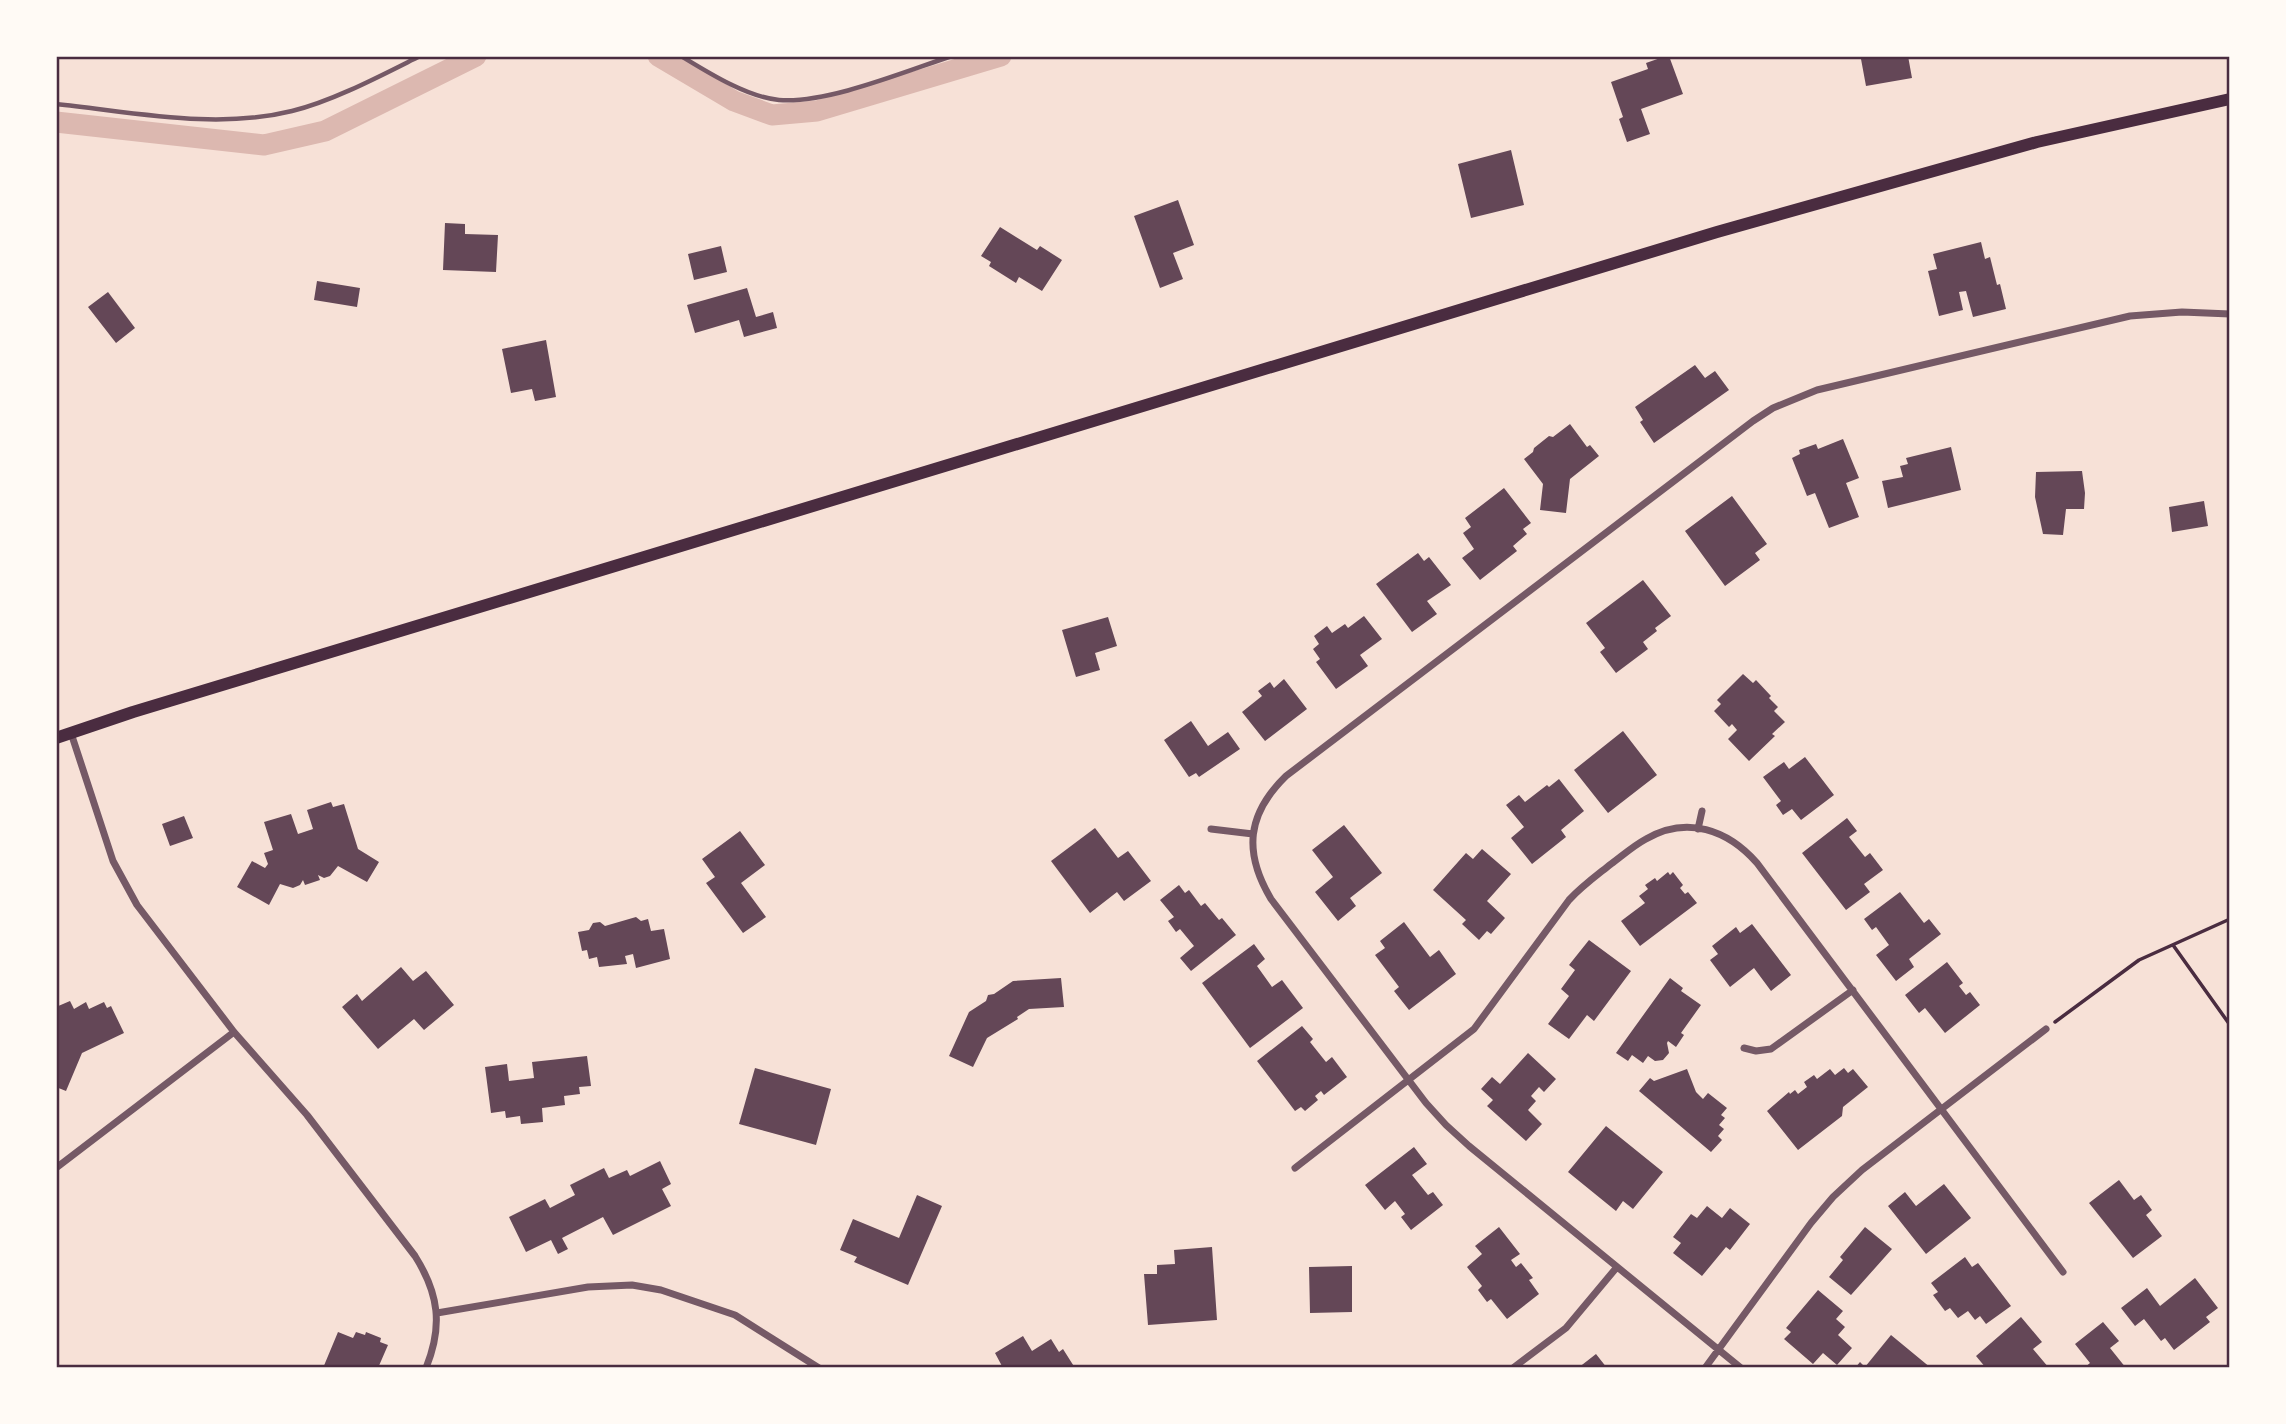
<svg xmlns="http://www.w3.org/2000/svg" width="2286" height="1424" font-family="'Libre Baskerville',serif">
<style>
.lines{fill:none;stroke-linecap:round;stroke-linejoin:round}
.canal{stroke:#dcb8b0;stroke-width:21}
.building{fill:#644757}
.path{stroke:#4a2c40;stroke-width:3.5}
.service{stroke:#755966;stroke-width:4.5}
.minor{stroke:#755966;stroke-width:7}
.secondary{stroke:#4a2c40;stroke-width:12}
.neatline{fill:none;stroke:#4a2c40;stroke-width:2.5}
</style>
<rect width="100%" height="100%" fill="#f7e1d7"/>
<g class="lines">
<path class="canal" d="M658,56L734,101L772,115L817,111L1001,56
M56,122L264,145L325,131L476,56"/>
</g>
<path class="building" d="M1666,56H1669L1683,94L1641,109L1650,134L1627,142L1619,119L1623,117L1611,82L1648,69L1646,63Z
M1878,56H1908L1912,78L1866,86L1861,59Z
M1511,150L1524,205L1471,218L1458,164Z
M1178,200L1194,245L1173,253L1183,279L1160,288L1134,216Z
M445,223L465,224V234L498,235L496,272L443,270Z
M1000,227L1037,250L1040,246L1062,260L1042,291L1019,277L1016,283L989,266L991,262L981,256Z
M1981,242L1985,259L1990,257L1997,285L2000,284L2006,309L1973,317L1966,291L1959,292L1963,310L1939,316L1928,271L1937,269L1933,254Z
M721,246L727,272L694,280L688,254Z
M317,281L360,288L357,307L314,300Z
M747,288L756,317L773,312L777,328L744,337L739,320L695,333L687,305Z
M108,292L135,328L116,343L88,307Z
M546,340L556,397L535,401L532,389L511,393L502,349Z
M1695,365L1705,378L1715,371L1729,390L1654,443L1640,422L1643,420L1635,407Z
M1570,424L1587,447L1590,445L1599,456L1570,479L1566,513L1540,510L1543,484L1524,459L1533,452L1534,448L1549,436L1553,437Z
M1843,439L1859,478L1846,483L1859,517L1829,528L1815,493L1807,496L1792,458L1800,454L1799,450L1816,444L1818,449Z
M1951,447L1961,490L1888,508L1882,481L1903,477L1900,466L1908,464L1906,458Z
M2082,471L2085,493L2084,509H2066L2063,535L2043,534L2035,497L2036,472Z
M1504,488L1531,523L1523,529L1527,534L1513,546L1517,551L1480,580L1462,558L1474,549L1463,533L1471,527L1465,518Z
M1732,496L1767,544L1755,553L1760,560L1725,586L1685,531Z
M2204,501L2208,526L2172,532L2169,507Z
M1418,553L1424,561L1429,557L1451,585L1427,601L1437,614L1412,632L1376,584Z
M1643,580L1671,616L1655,628L1657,631L1643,642L1648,649L1616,673L1600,652L1605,648L1586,623Z
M1364,616L1382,639L1360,655L1368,666L1336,689L1316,662L1320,659L1313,649L1319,644L1314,636L1327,626L1332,633L1345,624L1348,628Z
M1108,617L1117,646L1095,653L1100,670L1076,677L1062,630Z
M1743,674L1753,683L1756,680L1771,696L1769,698L1778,707L1774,711L1785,722L1772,734L1775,736L1749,761L1728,739L1737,730L1732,724L1729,727L1714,711L1721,704L1717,700Z
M1284,679L1307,709L1265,741L1242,712L1262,696L1258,691L1270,682L1274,688Z
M1191,721L1208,746L1228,732L1240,749L1199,777L1196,773L1189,777L1164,740Z
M1623,731L1657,775L1608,813L1574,770Z
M1805,757L1834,795L1801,820L1792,809L1783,815L1776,805L1781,801L1763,777L1784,762L1789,769Z
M1559,779L1584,811L1561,830L1566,837L1532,864L1511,838L1524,827L1506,805L1519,795L1525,802L1547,785L1549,787Z
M331,802L333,807L344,804L358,849L379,862L367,882L338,866L330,876L324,878L318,875L320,880L305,885L303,880L300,885L293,888L280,884L269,905L237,887L252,861L265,868L268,864L264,853L273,850L264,822L291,814L298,834L313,829L307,810Z
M184,816L193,838L170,846L162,824Z
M1847,818L1857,831L1849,837L1865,857L1870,853L1883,870L1864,884L1870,892L1846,910L1802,853Z
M1344,825L1382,873L1350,898L1356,906L1338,921L1315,892L1333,877L1312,850Z
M1095,828L1118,858L1128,851L1151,881L1124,901L1117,892L1090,913L1051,861Z
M740,831L765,865L741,883L766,917L743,933L706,883L715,877L702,859Z
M1482,849L1511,874L1487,901L1505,918L1491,934L1487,931L1479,940L1462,924L1466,920L1433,890L1466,853L1473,859Z
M1668,872L1670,875L1673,872L1683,885L1680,888L1685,894L1688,892L1697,903L1640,946L1621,921L1645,903L1639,896L1648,889L1645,885L1655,878L1657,881Z
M1179,885L1185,893L1189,890L1201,906L1205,903L1219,920L1222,918L1236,935L1191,971L1180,958L1194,946L1180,929L1176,932L1168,921L1174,917L1160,900Z
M1900,892L1924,923L1929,919L1941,934L1909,959L1914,967L1896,981L1876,955L1889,945L1876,927L1872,930L1864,919Z
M636,917L641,921L648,919L651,931L664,929L670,959L636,968L633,954L625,956L627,964L599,967L597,957L589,959L587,950L582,951L578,932L589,930L593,923L600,922L605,926Z
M1404,922L1430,957L1439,950L1456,974L1409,1010L1394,991L1399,987L1375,955L1385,948L1380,941Z
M1752,924L1791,975L1771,991L1754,968L1730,987L1710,960L1718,954L1712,946L1736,927L1740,933Z
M1589,940L1631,971L1594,1021L1587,1015L1569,1039L1548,1024L1569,996L1561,989L1575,970L1569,965Z
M1254,944L1265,959L1257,966L1272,987L1282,980L1303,1008L1250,1048L1202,983Z
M1947,962L1963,983L1959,986L1966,995L1970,992L1980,1005L1945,1033L1925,1008L1919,1013L1905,995Z
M401,967L413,981L426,971L454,1005L424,1030L414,1019L378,1049L342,1007L357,994L362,1001Z
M1061,978L1064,1007L1029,1009L1017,1017L1018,1019L987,1038L973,1067L949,1056L969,1012L986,1001L988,995L994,994L1013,981Z
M1670,978L1683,988L1681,991L1701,1005L1681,1033L1684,1035L1676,1047L1668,1041L1667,1043L1669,1053L1663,1060L1655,1061L1648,1056L1643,1063L1632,1055L1628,1061L1616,1053Z
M70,1001L74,1009L86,1002L89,1009L104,1002L107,1008L111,1006L124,1033L82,1053L66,1091L56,1087V1007Z
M1302,1026L1313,1039L1310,1042L1326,1062L1332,1057L1347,1077L1324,1095L1321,1091L1315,1096L1318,1100L1305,1111L1301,1107L1295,1111L1257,1061Z
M1528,1053L1556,1079L1544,1092L1539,1087L1531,1096L1536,1101L1528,1110L1542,1124L1526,1141L1487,1106L1493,1100L1481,1089L1492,1077L1500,1084Z
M587,1056L591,1086L579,1087L580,1094L564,1096L565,1105L542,1108L543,1122L521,1124L520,1116L506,1118L505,1111L491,1113L485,1067L507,1064L509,1081L534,1078L532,1062Z
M755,1068L831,1089L816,1145L739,1124Z
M1844,1068L1848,1073L1853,1069L1868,1087L1843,1107L1842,1116L1798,1150L1767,1111L1789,1092L1790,1094L1795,1090L1798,1094L1807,1087L1804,1082L1814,1075L1817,1079L1830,1069L1835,1075Z
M1687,1069L1696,1092L1703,1099L1708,1093L1727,1108L1721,1115L1725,1118L1719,1125L1724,1129L1718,1136L1722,1140L1711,1152L1639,1091L1650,1078L1654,1081Z
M1606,1126L1663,1172L1633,1209L1623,1201L1616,1211L1568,1172Z
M1414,1147L1427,1164L1412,1175L1428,1195L1433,1192L1443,1205L1411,1230L1401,1217L1405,1214L1395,1201L1385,1210L1365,1185Z
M660,1161L671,1184L662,1189L671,1206L613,1235L603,1217L562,1238L568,1249L558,1254L551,1240L526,1252L509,1217L545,1199L550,1208L575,1195L570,1185L604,1168L609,1178L627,1170L630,1176Z
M2119,1180L2134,1200L2141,1195L2152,1210L2146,1215L2162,1236L2133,1258L2089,1203Z
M1944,1184L1971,1218L1926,1254L1888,1206L1905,1192L1916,1206Z
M917,1195L942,1206L908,1285L854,1262L857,1257L840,1250L853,1219L899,1238Z
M1707,1206L1722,1218L1730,1208L1750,1224L1730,1250L1726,1247L1702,1276L1673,1253L1681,1243L1673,1237L1691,1214L1697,1218Z
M1499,1227L1520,1254L1511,1260L1516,1267L1521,1263L1533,1278L1529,1280L1539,1294L1507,1319L1491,1299L1487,1302L1478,1290L1482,1286L1467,1267L1482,1254L1475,1246Z
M1865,1227L1892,1249L1851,1295L1829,1277L1843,1260L1840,1257Z
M1212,1247L1217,1320L1148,1325L1144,1274H1157V1265L1175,1264L1174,1250Z
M1965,1257L1972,1267L1978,1263L2011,1306L1986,1324L1980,1316L1975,1320L1968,1311L1958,1318L1950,1308L1945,1311L1933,1295L1938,1292L1931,1283Z
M1352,1266V1312L1310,1313L1309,1267Z
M2195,1278L2218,1308L2206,1317L2210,1322L2174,1350L2165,1338L2161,1341L2144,1319L2135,1326L2121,1308L2147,1288L2160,1306Z
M1818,1290L1843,1311L1836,1319L1845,1327L1838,1335L1852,1348L1837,1365L1823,1353L1813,1364L1784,1339L1791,1332L1786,1328Z
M2021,1317L2042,1342L2033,1349L2049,1368H1986L1976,1356Z
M2103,1322L2119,1341L2110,1348L2126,1368H2084L2090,1363L2075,1344Z
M338,1332L353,1338L356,1332L365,1335L366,1332L381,1338L380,1342L388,1345L378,1368H323Z
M1891,1335L1931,1368H1855L1860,1362L1865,1367Z
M1023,1336L1032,1351L1051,1339L1059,1352L1063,1349L1075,1368H1003L995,1353Z
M1596,1354L1607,1368H1578Z"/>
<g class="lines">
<path class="path" d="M2173,945L2230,1025
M2055,1022L2139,960L2230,919"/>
<path class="service" d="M681,56C709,73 747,97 779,100C827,104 906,71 952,56
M56,104C133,112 216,130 292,111C333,101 382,75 420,56"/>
<path class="minor" d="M71,733L113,861L137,905L234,1032L307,1115L415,1256C439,1294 443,1326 426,1368
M1211,829L1253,834
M1698,829L1702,811
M1744,1048L1756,1051L1771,1049L1853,990
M56,1168L234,1032
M1295,1168L1474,1029L1569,900C1582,886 1596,876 1611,864C1622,856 1633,846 1646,839C1687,815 1728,830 1757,863L2063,1272
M437,1313L588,1287L632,1285L661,1290L735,1315L819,1368
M1513,1368L1566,1328L1617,1267
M1705,1368L1811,1223L1833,1197L1862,1170L2046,1029
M1741,1368L1469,1146L1446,1125L1426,1103L1271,899C1243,852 1247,814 1286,776L1753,421L1773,408L1817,390L2130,316L2182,312L2230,314"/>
<path class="secondary" d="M56,738L133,712L1717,232L2037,142L2230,99"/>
</g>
<rect width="2286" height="1424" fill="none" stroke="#fffaf5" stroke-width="116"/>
<rect x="58" y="58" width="2170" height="1308" class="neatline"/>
</svg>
